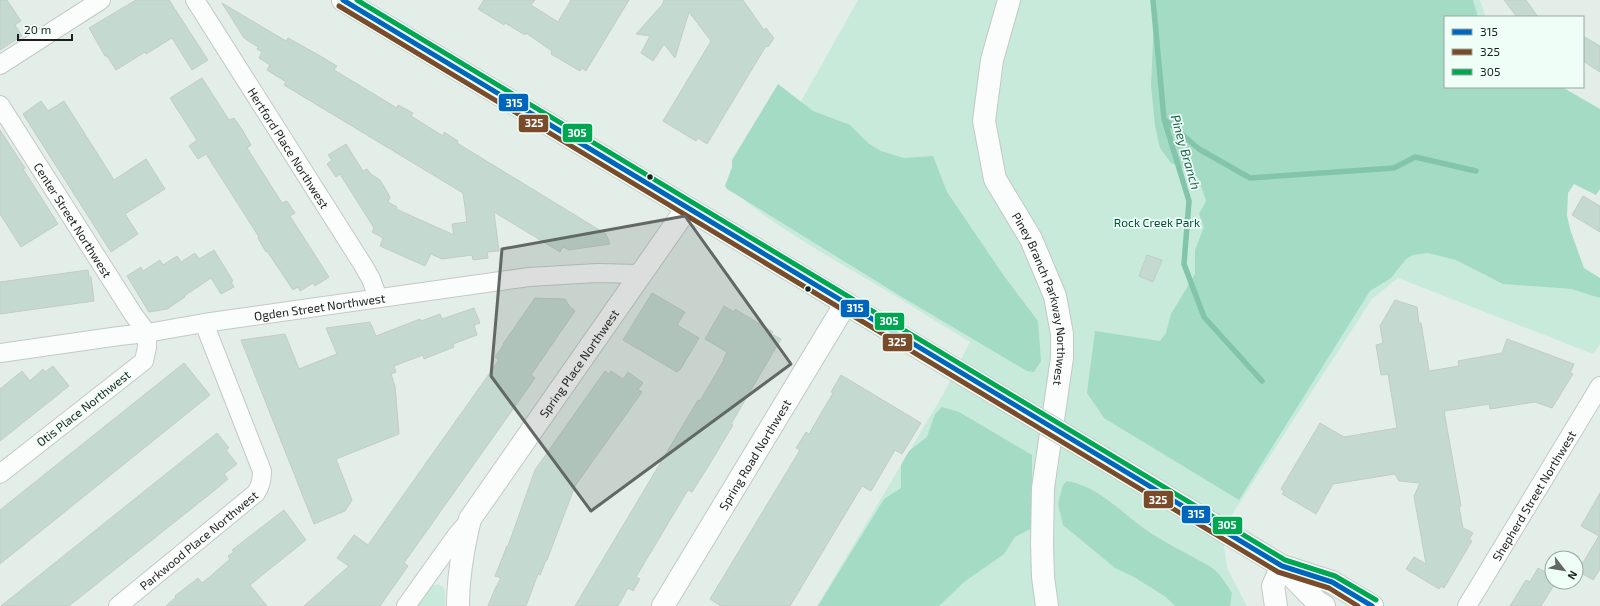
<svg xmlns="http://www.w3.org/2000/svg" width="1600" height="606" font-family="'Exo 2',sans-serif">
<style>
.green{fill:#c7eada}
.forest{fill:#a4dbc5}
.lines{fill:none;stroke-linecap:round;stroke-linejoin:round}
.stream{stroke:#82c5ab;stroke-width:5.5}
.building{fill:#c4dad0;stroke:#c4cbc7}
.street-casing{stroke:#c2c9c6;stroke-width:20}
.secondary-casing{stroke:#c2c9c6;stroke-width:24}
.primary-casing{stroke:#c2c9c6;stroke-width:24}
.street{stroke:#fbfcfc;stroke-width:18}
.secondary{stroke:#fbfcfc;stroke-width:22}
.primary{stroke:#fbfcfc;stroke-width:22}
.primary-bridge-casing{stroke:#c2c9c6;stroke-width:24;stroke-linecap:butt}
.primary-bridge{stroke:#fbfcfc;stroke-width:22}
.bus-1-casing{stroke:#effff7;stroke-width:8}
.bus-2-casing{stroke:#effff7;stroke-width:8}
.bus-3-casing{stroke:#effff7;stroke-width:8}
.bus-1{stroke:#0065bd;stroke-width:5}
.bus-2{stroke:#7a4b2a;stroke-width:5}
.bus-3{stroke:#00a651;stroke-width:5}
.marked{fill:#616865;fill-opacity:0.2;stroke:#616865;stroke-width:3;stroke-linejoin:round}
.bus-dot{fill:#1b201e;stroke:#effff7;stroke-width:1.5}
.labels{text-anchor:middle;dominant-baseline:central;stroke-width:3.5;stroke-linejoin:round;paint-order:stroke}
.street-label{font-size:12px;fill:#1b201e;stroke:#effff7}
.park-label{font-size:12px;fill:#005039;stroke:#effff7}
.water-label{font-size:13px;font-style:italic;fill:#20664c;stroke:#effff7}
.line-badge{stroke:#effff7;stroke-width:1.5}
.badge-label{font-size:11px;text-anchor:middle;font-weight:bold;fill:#fff}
</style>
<rect width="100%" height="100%" fill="#e4eee9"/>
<path class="green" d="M858,0H1480L1486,17H1445V87L1503,284L1571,289L1600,298V344L1593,354L1398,278L1372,299L1222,530L1227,568L1247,606H817L944,393L970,342C945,327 920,311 894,295C843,265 792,237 745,201Z
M438,584L443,587L445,591V606H418L431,586Z"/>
<path class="forest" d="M1155,0H1473L1478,17H1445V87H1562L1600,109V189L1596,195L1574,184L1568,193L1567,216L1571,232L1584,268L1600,278V298L1571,289L1503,284L1456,260L1428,253L1413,255L1406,259L1391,278L1370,291L1239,500L1104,418L1087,393L1095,331L1160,341L1166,333L1171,314L1195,274V250L1204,227L1199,214L1206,201L1199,179L1191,172L1171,163L1160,148L1155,126L1151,85Z
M778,84L813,111L850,125L868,143L881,151L904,158L933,156L947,192L1004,276L1038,321L1041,361L1034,372L1027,371L902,297L727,189L725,186L732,167V160Z
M942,407L959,412L1032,455V528L1015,537L1004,554L964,582L939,606H818L884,499L901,488V465L909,451L927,437L935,414Z
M1067,481C1097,486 1119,510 1142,527C1162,542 1189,554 1211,567L1220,575L1232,593L1230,606H1175L1166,597L1134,577L1115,568L1063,525L1058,504L1063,485Z"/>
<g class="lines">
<path class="stream" d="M1153,0L1164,119L1189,201L1184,264L1204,317L1262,381
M1164,119L1199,149L1250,178L1394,168L1415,157L1476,171"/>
</g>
<path class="building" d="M0,0H7L21,21L15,25L22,36L0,50Z
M136,0H169L208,60L192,70L172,38L146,54L145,52L116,70L107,56H105L89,28Z
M484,0H535L531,5L558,22L571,0H629L586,71L582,68L580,71L551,54L552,51L526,33L525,35L505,23L504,25L478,9Z
M664,0H743L764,30L766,28L774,38L768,47L766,46L707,144L698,138L696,141L663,121L711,41L689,12L675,58L664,44L653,61L641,53L650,36L636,34L662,5Z
M1504,0H1526L1538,17H1517Z
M222,3L286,41L288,38L322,57L337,66L334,70L397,108L398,105L413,113L411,116L443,136L444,132L458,141L457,143L606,234L610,244L569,250L563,247L560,252L494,212L499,251L487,252L488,258L473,260L472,255L442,259L431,254L425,266L380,246L383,238L372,232L374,228L340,174L336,177L327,164L332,160L328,155L346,144L363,171L367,169L371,174L380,180L390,197L388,202L397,207L396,209L454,235L452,224L467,222L463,193L284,85L286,82L267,70L270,65L259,58L262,52L257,49L258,47L244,38Z
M1583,36L1600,46V72L1583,61Z
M202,78L229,120L234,118L243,131L251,145L247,148L282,203L287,201L295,213L290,216L329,277L315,286L313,283L300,291L298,287L293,290L267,251L266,252L258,238L259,237L206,154L198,159L189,146L197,140L170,98Z
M41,101L48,111L64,101L114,180L146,159L165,189L125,214L138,234L111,252L23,114Z
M0,130L25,168L23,169L58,224L21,247L0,214Z
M1583,196L1600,206V232L1572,215Z
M214,250L233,281L231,282L234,287L221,294L211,278L184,296L185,297L167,309L149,312L127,276L141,267L143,271L160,260L163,265L177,256L181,262L195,253L199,259Z
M1147,255L1162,260L1153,282L1139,276Z
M88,270L89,277H91L94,301L0,314V282Z
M652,293L685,312L677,325L699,338L680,370H679L677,372L623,340Z
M535,298L565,299L570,307L575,311L531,375L535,378L404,563L408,566L380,606H304L349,566L337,558L354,535L368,545L499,360L495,357L504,344H503Z
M1395,300L1417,307L1419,323H1421L1429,371L1459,366L1458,361L1502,353L1507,339L1574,364L1570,373L1573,374L1552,408L1535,402L1490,409L1489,404L1444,411L1461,506L1459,507L1463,528L1473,533L1469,539L1472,541L1444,588L1441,586L1439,589L1406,569L1414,557L1426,564L1414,496L1420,483L1399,481L1395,474L1333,484L1316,514L1282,494L1284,491L1281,489L1320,423L1344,437L1397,428L1388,374L1381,375L1376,345L1383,343L1380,326Z
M724,306L734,312L735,309L773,332L771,334L781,339L731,424L733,425L709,465L692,492L688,490L636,577L640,579L633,591L628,588L618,606H575L698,400L700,401L724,360H723L727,352L705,339Z
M474,308L480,323L474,325L477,335L453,344L454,347L424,359L423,355L394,366L396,372L391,374L395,386L399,434L336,459L352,500L345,511L314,524L241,340L285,334L299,369L337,354L326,328L370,322L376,336L420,319L421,321L440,314L442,319Z
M184,363L210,395L0,564V510Z
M53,366L69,386L0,441V389L22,371L30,381L43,369L45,372Z
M605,371L609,374L611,371L623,379L628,372L643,383L638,389L642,392L575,486L547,560H546L540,575L538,574L526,606H488L495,589L501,578L495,576L507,546H508L535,470Z
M841,375L921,423L902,454L895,450L871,491L862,486L790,606H721L710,599L800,450L796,448L806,432L809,434L833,393L831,392Z
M217,433L229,448L226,450L237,464L224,474L228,479L215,490L69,606H1Z
M1600,493V569L1593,580L1578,571L1599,536L1581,526Z
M284,510L306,540L250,585L267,606H166L176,597L175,596L198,578L202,583L213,574L230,559L228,556L234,552L232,550Z
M1538,568L1552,576V582H1556L1541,606H1510L1526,580L1530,582Z"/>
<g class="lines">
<defs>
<g id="street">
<path id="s1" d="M195,0L363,265L371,279L378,298"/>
<path d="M0,65L101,0"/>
<path id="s2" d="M0,105L133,314L147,333V347L144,361L0,474"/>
<path id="s3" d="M0,353L119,336L147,333L204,323L529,277L597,273L641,274"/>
<path id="s4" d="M118,606L256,493C261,486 262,479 262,471L204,323"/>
<path d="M406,606L456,536L470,520"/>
<path id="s5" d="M1467,606L1600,386"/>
</g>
<g id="secondary">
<path id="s6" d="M458,606C458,577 463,548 470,519L687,208"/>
<path id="s7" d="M663,606L846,303"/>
</g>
<g id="primary">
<path d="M343,0L956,370"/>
<path id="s8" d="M1009,0L992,60L984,121L995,179L1031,239L1055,296L1062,334V358L1043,488L1042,543L1043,577L1047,606"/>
<path d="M1146,484L1282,566L1332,582L1372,606"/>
<path d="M1284,568L1317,602L1324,606"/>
<path d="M1276,606L1273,586L1282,566"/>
</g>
</defs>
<use href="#street" class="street-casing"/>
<use href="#secondary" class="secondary-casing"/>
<use href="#primary" class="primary-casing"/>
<use href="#street" class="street"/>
<use href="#secondary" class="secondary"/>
<use href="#primary" class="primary"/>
<defs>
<path id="primary-bridge" d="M956,370L1146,484"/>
</defs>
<use href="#primary-bridge" class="primary-bridge-casing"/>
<use href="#primary-bridge" class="primary-bridge"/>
<defs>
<path id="bus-1" d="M343,0L1282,566L1332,582L1372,606"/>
<path id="bus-2" d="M339,6L1278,572L1329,588L1358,606"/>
<path id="bus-3" d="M357,0L1285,560L1335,576L1376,600"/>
</defs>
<use href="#bus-1" class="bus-1-casing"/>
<use href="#bus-2" class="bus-2-casing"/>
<use href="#bus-3" class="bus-3-casing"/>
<use href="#bus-1" class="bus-1"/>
<use href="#bus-2" class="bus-2"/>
<use href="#bus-3" class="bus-3"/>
</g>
<path class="marked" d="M685,216L791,364L591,511L491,376L502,249Z"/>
<g class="bus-dot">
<circle cx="650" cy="177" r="3.5"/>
<circle cx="808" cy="289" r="3.5"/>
</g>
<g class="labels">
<g class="street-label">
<text stroke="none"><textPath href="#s1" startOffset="175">Hertford Place Northwest</textPath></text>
<text stroke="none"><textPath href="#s2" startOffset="136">Center Street Northwest</textPath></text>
<text stroke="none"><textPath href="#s8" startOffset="314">Piney Branch Parkway Northwest</textPath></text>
<text stroke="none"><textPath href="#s3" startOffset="323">Ogden Street Northwest</textPath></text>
<text stroke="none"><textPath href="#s6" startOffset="278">Spring Place Northwest</textPath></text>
<text transform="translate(83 408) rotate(-38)">Otis Place Northwest</text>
<text stroke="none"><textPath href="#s7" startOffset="177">Spring Road Northwest</textPath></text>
<text stroke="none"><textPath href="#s5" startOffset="129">Shepherd Street Northwest</textPath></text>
<text stroke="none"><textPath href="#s4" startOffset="104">Parkwood Place Northwest</textPath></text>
</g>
<g class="park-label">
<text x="1157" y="222">Rock Creek Park</text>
</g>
<g class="water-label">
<text transform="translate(1186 152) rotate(74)">Piney Branch</text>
</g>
</g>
<g class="line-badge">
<rect x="498" y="93" width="31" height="19" rx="4" fill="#0065bd"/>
<rect x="518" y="114" width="31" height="19" rx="4" fill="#7a4b2a"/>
<rect x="562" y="123" width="31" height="20" rx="4" fill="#00a651"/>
<rect x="840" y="299" width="30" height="19" rx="4" fill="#0065bd"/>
<rect x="874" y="312" width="31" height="19" rx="4" fill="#00a651"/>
<rect x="882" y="333" width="31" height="19" rx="4" fill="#7a4b2a"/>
<rect x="1143" y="490" width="31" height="19" rx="4" fill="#7a4b2a"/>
<rect x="1181" y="505" width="30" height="19" rx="4" fill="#0065bd"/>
<rect x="1212" y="516" width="31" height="19" rx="4" fill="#00a651"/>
</g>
<g class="badge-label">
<text x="514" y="107">315</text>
<text x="534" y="127">325</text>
<text x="577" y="137">305</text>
<text x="855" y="312">315</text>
<text x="889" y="325">305</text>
<text x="897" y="346">325</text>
<text x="1158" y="504">325</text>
<text x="1196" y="518">315</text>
<text x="1227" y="529">305</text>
</g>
<rect x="1444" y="16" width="140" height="72" fill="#effff7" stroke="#9aa6a0"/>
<rect x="1452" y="29" width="20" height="6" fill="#0065bd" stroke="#9aa6a0"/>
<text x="1480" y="36" font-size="12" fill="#1b201e">315</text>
<rect x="1452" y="49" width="20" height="6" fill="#7a4b2a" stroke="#9aa6a0"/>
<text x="1480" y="56" font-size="12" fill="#1b201e">325</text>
<rect x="1452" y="69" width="20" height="6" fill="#00a651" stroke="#9aa6a0"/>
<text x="1480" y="76" font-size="12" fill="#1b201e">305</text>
<g transform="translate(1564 570) rotate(121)"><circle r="19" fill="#effff7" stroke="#9aa6a0"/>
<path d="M0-3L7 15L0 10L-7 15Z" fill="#616865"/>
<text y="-6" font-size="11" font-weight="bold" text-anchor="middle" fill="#1b201e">N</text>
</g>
<path d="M18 34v6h54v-6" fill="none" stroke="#1b201e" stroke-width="2"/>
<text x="24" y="34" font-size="12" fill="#1b201e" stroke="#effff7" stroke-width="3" paint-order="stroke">20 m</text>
</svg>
